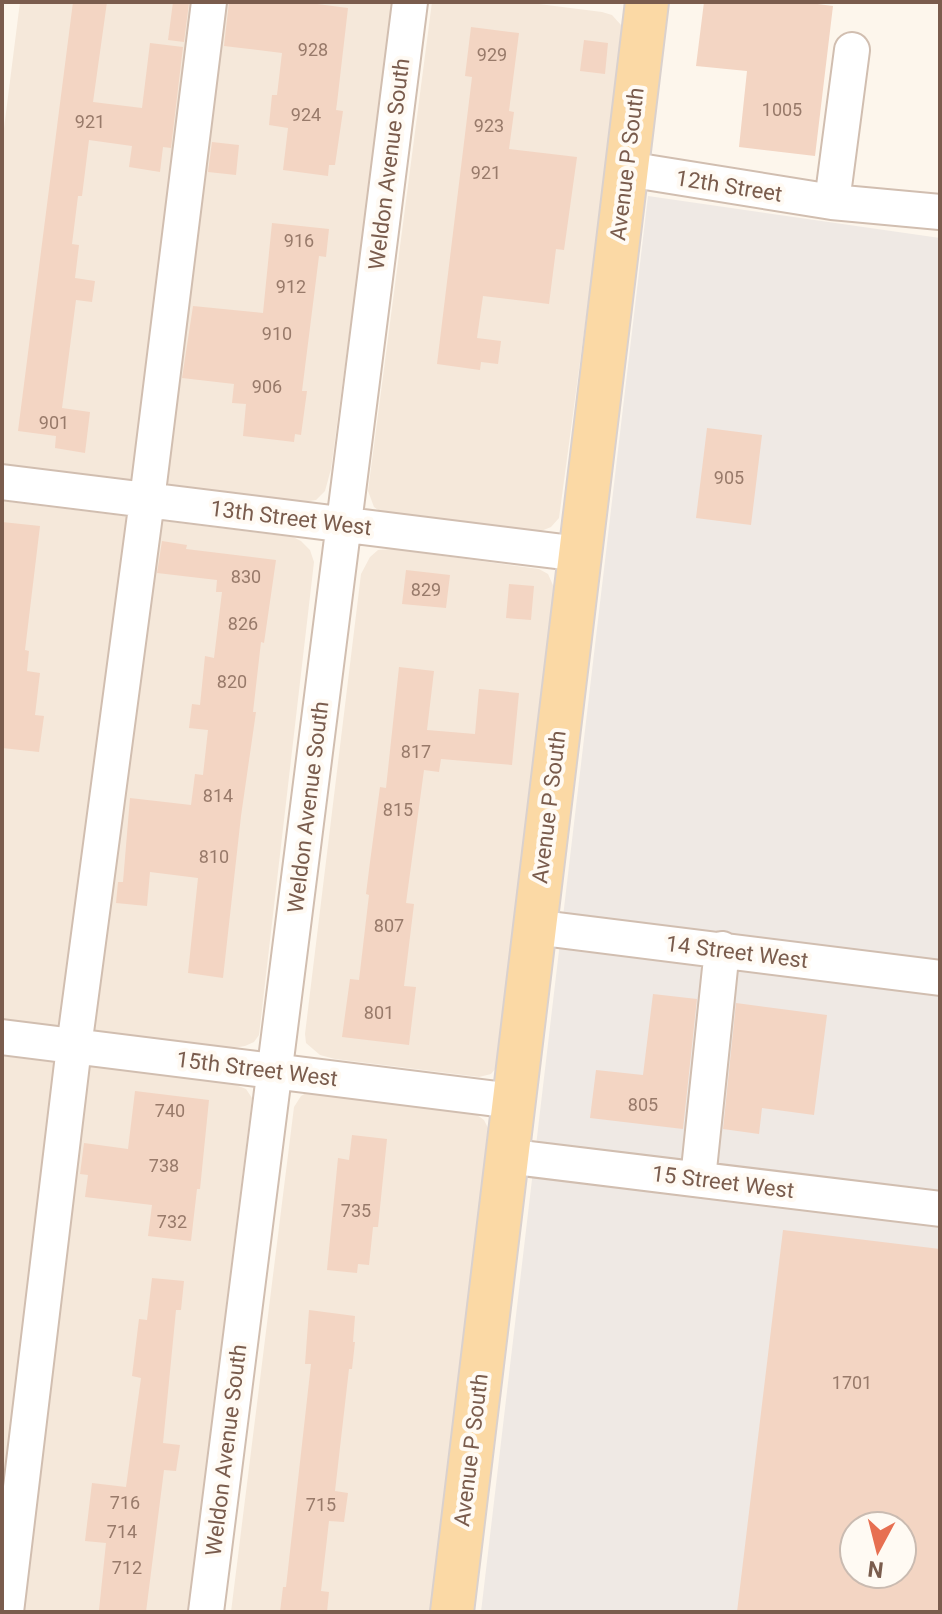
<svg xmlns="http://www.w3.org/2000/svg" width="942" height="1614" font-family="Roboto,sans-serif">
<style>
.residential{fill:#f5e8da}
.industrial{fill:#efe9e4;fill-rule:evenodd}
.building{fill:#f3d5c3;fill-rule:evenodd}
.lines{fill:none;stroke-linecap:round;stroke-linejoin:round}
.minor-casing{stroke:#d1beb0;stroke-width:38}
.major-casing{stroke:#dad1cd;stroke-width:46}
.minor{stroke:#fff;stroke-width:34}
.major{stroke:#fbd9a5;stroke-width:42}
.labels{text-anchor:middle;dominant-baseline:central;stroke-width:8;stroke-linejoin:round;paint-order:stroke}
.number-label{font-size:18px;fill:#987a6a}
.street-label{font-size:22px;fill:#7a5c4d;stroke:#fffaf3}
</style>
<rect width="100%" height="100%" fill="#fdf6ec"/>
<path class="residential" d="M20,2H394L331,469L325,491L316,500L303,502L2,464V144Z
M432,2H523L602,12L612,15L621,25L624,35L559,518L551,527L541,531L381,512L374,507L368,491Z
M2,501L293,537L301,541L310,550L314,562L259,1035L254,1042L245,1046L233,1048L2,1020Z
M393,549L539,569L548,574L556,592L496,1068L491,1074L479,1077L335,1059L320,1055L306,1043L305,1034L361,574L370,557L378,550Z
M2,1056L231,1083L246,1089L252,1098L188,1612H2Z
M306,1093L473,1112L484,1120L488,1128L433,1612H231L294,1107L301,1096Z"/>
<path class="industrial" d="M648,196L940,238V1612H481ZM854,1526H902V1574H854Z"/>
<path class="building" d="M73,2H107L93,102L142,108L150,43L183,47L171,148L163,147L160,172L129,167L132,146L89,140L82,196H78L72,244L79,245L75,278L95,281L92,302L76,300L62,408L90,412L85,453L55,448L56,436L18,431Z
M173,2L189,3L184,42L168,40Z
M229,2H302L348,8L337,103L336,110L343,111L335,165H329L328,176L283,170L288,128L269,125L272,95H277L282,53L224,46Z
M704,2H802L833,6L815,156L739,147L747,71L696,66Z
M471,27L519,33L509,111L514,112L509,149L577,157L564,250L556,249L549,304L483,296L477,338L501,341L498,364L481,362L480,370L437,364L472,77L465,76Z
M584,40L608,43L605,74L580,71Z
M212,142L239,145L236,175L208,172Z
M272,223L329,229L326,257L319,256L302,391H307L301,435L295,434L294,442L243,436L246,404L232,403L234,384L182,378L193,306L263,313Z
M707,428L762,435L751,525L696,518Z
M2,522L40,526L25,650L29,651L27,671L40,673L35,715L44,716L39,752L2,748Z
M162,541L187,545L186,549L276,560L264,643L261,642L253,712H256L241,816L223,978L188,973L198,878L150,872L147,906L116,903L118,882H123L130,798L191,805L195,774L203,775L208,730L189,728L192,704L200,705L205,656L214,658L222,592H216L217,580L157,573Z
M406,570L450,575L446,608L402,604Z
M509,584L534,586L531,620L506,618Z
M399,667L434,671L427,730L475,734L479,689L519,693L512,765L441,759L439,772L424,770L406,903L414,904L404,986L416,987L409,1045L342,1037L350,979L359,980L369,895L366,894L370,862L380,787L386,788Z
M653,994L697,999L683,1129L590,1118L596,1070L643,1075Z
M736,1003L827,1015L814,1115L762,1108L759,1134L723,1129Z
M135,1091L209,1100L200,1189H197L191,1241L148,1236L152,1205L85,1197L88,1175L80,1174L84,1143L128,1149Z
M352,1135L387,1139L378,1227H373L369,1265L358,1264L357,1273L327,1270L338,1158L349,1160Z
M783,1230L940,1249V1612H737ZM854,1526H902V1574H854Z
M152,1278L184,1281L181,1310H176L163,1443L180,1445L176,1471L164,1470L146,1612L99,1610L106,1543L85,1541L92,1483L126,1487L141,1378L132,1376L139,1319L147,1320Z
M309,1310L355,1316L353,1342H355L352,1369H349L335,1491L348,1493L344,1522L329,1521L321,1591L329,1592L327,1612H280L283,1587H286L311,1364H305Z"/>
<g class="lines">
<defs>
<path id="minor" d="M627,169L832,202L940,212
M832,202L852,50
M2,482L580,554
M534,927L940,978
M2,1037L513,1101
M506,1156L940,1209
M698,1179L722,949
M6,1612L74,1047L147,500L209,2
M206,1612L410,2"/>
<path id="major" d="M452,1612L647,2"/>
</defs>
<use href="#minor" class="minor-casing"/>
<use href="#major" class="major-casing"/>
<use href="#minor" class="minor"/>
<use href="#major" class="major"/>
</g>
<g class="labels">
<g class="number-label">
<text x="313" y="49">928</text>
<text x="492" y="54">929</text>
<text x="782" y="109">1005</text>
<text x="306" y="114">924</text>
<text x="90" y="121">921</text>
<text x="489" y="125">923</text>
<text x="486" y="172">921</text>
<text x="299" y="240">916</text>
<text x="291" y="286">912</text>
<text x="277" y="333">910</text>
<text x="267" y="386">906</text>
<text x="54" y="422">901</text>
<text x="729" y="477">905</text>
<text x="246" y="576">830</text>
<text x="426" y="589">829</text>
<text x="243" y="623">826</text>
<text x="232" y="681">820</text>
<text x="416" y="751">817</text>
<text x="218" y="795">814</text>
<text x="398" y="809">815</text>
<text x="214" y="856">810</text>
<text x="389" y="925">807</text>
<text x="379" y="1012">801</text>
<text x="643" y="1104">805</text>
<text x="170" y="1110">740</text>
<text x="164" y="1165">738</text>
<text x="356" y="1210">735</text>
<text x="172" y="1221">732</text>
<text x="852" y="1382">1701</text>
<text x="125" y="1502">716</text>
<text x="321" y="1504">715</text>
<text x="122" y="1531">714</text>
<text x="127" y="1567">712</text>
</g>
<g class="street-label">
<text transform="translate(389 164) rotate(-83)">Weldon Avenue South</text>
<text transform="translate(627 164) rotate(-83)">Avenue P South</text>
<text transform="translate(729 186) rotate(9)">12th Street</text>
<text transform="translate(291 518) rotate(7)">13th Street West</text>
<text transform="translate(308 807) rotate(-83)">Weldon Avenue South</text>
<text transform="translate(549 807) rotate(-83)">Avenue P South</text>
<text transform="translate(737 952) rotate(7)">14 Street West</text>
<text transform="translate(257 1069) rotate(7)">15th Street West</text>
<text transform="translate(723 1182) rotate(7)">15 Street West</text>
<text transform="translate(226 1450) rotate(-83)">Weldon Avenue South</text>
<text transform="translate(471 1450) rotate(-83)">Avenue P South</text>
</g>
</g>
<rect width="942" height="1614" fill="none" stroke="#7a5c4d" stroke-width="8"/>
<g transform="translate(878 1550) rotate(187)"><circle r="38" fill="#fffaf3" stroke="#cabbb1" stroke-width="2"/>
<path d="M0-6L14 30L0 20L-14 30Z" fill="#e76f51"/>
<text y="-12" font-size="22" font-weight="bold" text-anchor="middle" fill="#7a5c4d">N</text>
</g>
</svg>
